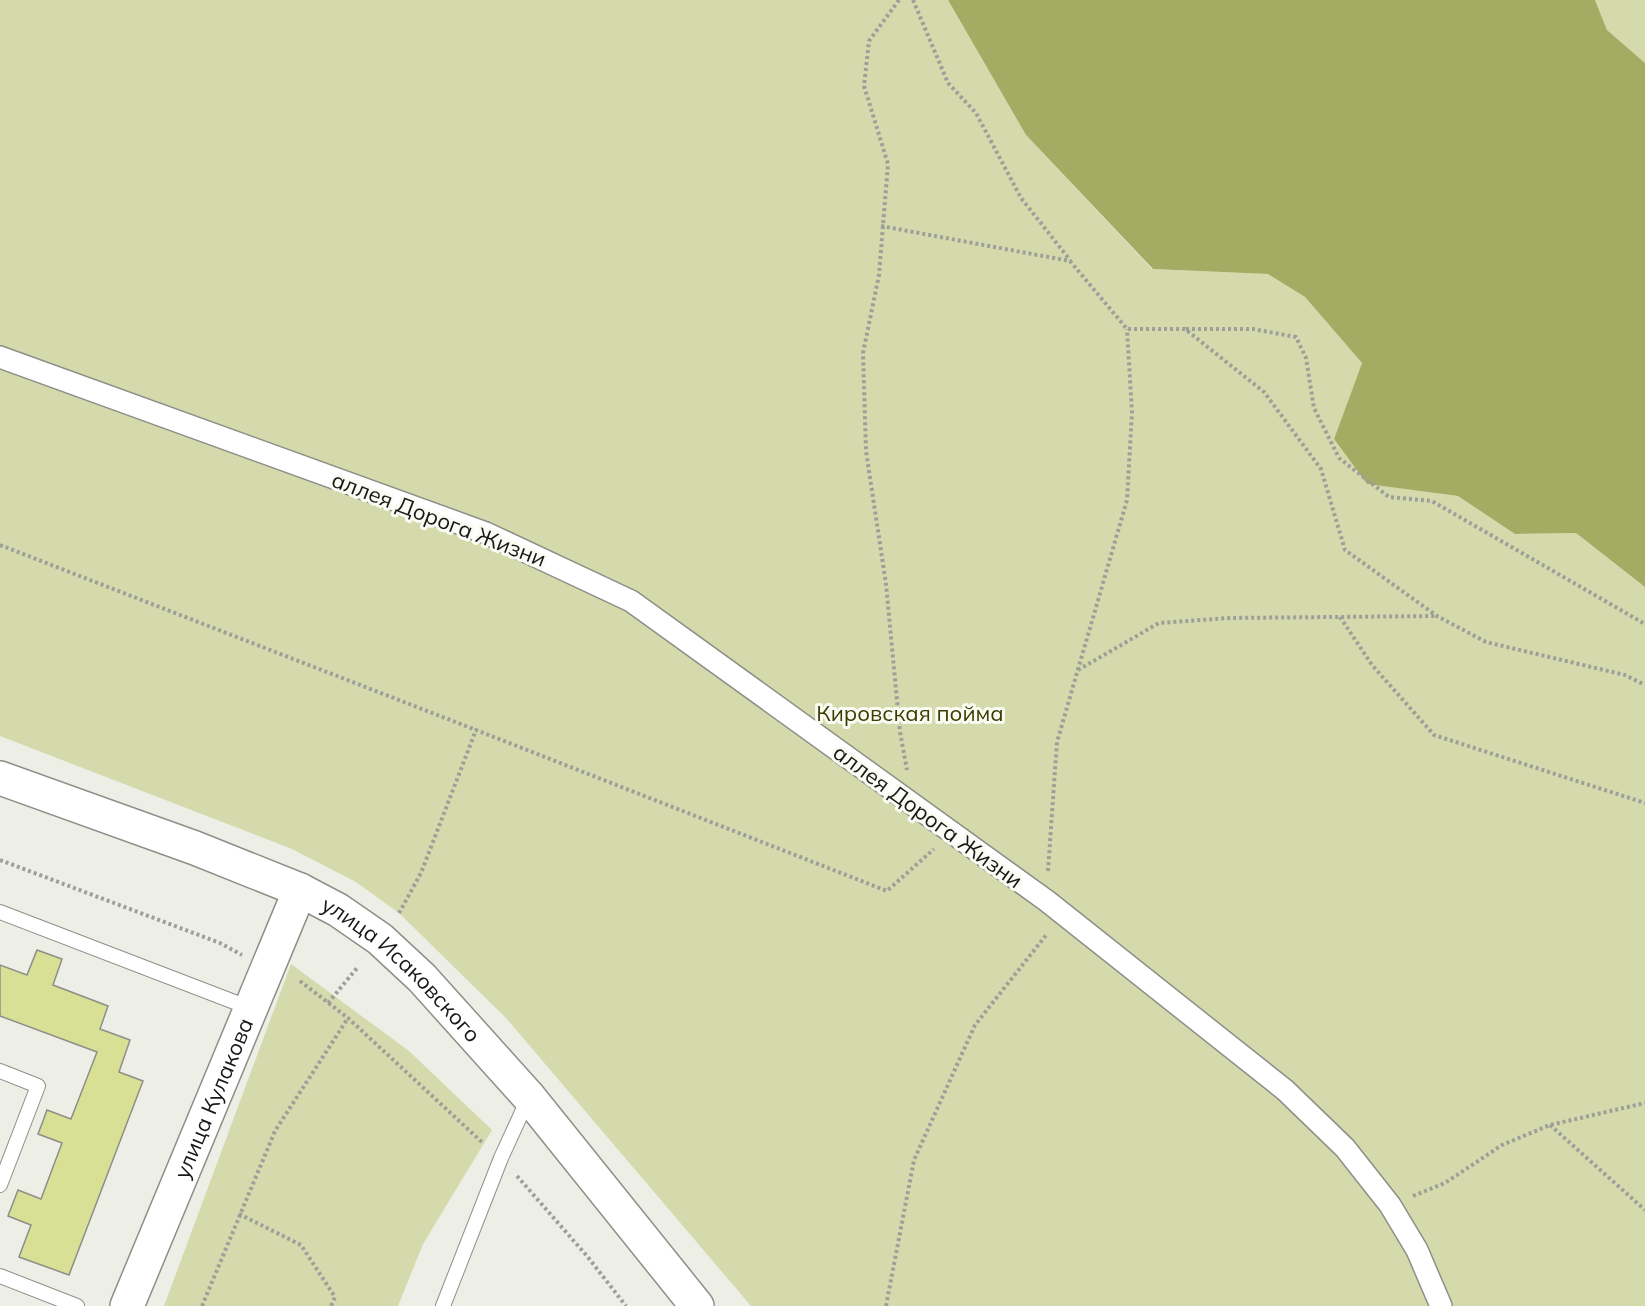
<svg xmlns="http://www.w3.org/2000/svg" width="1645" height="1306" font-family="Mulish,sans-serif">
<style>
.green{fill:#d4daac}
.water{fill:#a4ac63}
.building{fill:#d8e096;stroke:#8d8e86;stroke-width:1.5}
.lines{fill:none;stroke-linecap:round;stroke-linejoin:round}
.service-casing{stroke:#8e8f88;stroke-width:16}
.pedestrian-casing{stroke:#8e8f88;stroke-width:24}
.tertiary-casing{stroke:#8e8f88;stroke-width:36}
.path{stroke:#9f9f99;stroke-width:4;stroke-dasharray:3 3;stroke-linecap:butt}
.service{stroke:#fff;stroke-width:14}
.pedestrian{stroke:#fff;stroke-width:21}
.tertiary{stroke:#fff;stroke-width:33}
.labels{text-anchor:middle;dominant-baseline:central;stroke-width:6;stroke-linejoin:round;paint-order:stroke}
.street-label{font-size:22px;fill:#181816;stroke:#fafbf3}
.park-label{font-size:22px;fill:#3a3e03;stroke:#fafbf3}
</style>
<rect width="100%" height="100%" fill="#edeee6"/>
<path class="green" d="M0,0H948L1026,135L1152,269L1268,274L1305,297L1362,363L1334,439L1367,484L1458,496L1515,534L1576,533L1645,587V1306H751L507,1019L399,913L356,882L292,849L0,736Z
M1595,0H1645V63L1607,30Z
M291,964L409,1051L492,1130L423,1244L398,1306H164Z"/>
<path class="water" d="M948,0H1595L1607,30L1645,63V587L1576,533L1515,534L1458,496L1367,484L1334,439L1362,363L1305,297L1268,274L1153,269L1026,135Z"/>
<path class="building" d="M37,950L62,959L53,985L108,1006L100,1029L130,1040L119,1072L143,1081L69,1275L19,1257L31,1225L8,1216L18,1190L41,1199L62,1143L38,1134L43,1121L47,1110L71,1119L97,1052L0,1016V965L27,975Z"/>
<g class="lines">
<defs>
<path id="service" d="M0,912L250,1008
M0,1071L38,1086L0,1185
M0,1276L77,1306
M443,1306L501,1158L528,1099"/>
<path id="pedestrian" d="M0,357L486,533L631,601L1047,901L1285,1090L1345,1148L1390,1205L1417,1250L1441,1306"/>
<g id="tertiary">
<path id="s1" d="M0,778L195,848L300,890L338,910L380,939L422,978L529,1097L697,1306"/>
<path id="s2" d="M127,1306L300,890"/>
</g>
</defs>
<use href="#service" class="service-casing"/>
<use href="#pedestrian" class="pedestrian-casing"/>
<use href="#tertiary" class="tertiary-casing"/>
<path class="path" d="M899,0L869,41L864,86L888,164L879,275L863,353L866,451L886,584L900,732L907,770
M913,0L948,83L976,113L1021,198L1070,260
M881,226L1070,261L1127,329H1185L1264,392L1321,469L1345,550L1437,616L1486,642L1625,675L1645,685
M1186,329H1253L1296,337L1306,358L1314,408L1339,458L1389,497L1432,501L1645,624
M0,545L476,730
M1340,617L1372,665L1434,735L1645,803
M1078,670L1159,623L1229,618L1436,616
M0,860L220,943L242,955
M1048,871L1057,742L1127,500L1132,412L1127,329
M399,913L421,873L476,730L887,891L934,849
M300,981L348,1018L484,1144
M328,1003L357,968
M1550,1125L1645,1210
M517,1176L587,1256L626,1306
M1413,1196L1445,1183L1502,1145L1550,1125L1645,1103
M239,1214L301,1245L335,1297L331,1306
M202,1306L275,1131L348,1018
M886,1306L914,1160L975,1025L1047,934"/>
<use href="#service" class="service"/>
<use href="#pedestrian" class="pedestrian"/>
<use href="#tertiary" class="tertiary"/>
</g>
<g class="labels">
<g class="street-label">
<text transform="translate(439 519) rotate(21)">аллея Дорога Жизни</text>
<text transform="translate(928 816) rotate(36)">аллея Дорога Жизни</text>
<text stroke="none"><textPath href="#s1" startOffset="450">улица Исаковского</textPath></text>
<text stroke="none"><textPath href="#s2" startOffset="225">улица Кулакова</textPath></text>
</g>
<g class="park-label">
<text x="910" y="713">Кировская пойма</text>
</g>
</g>
</svg>
